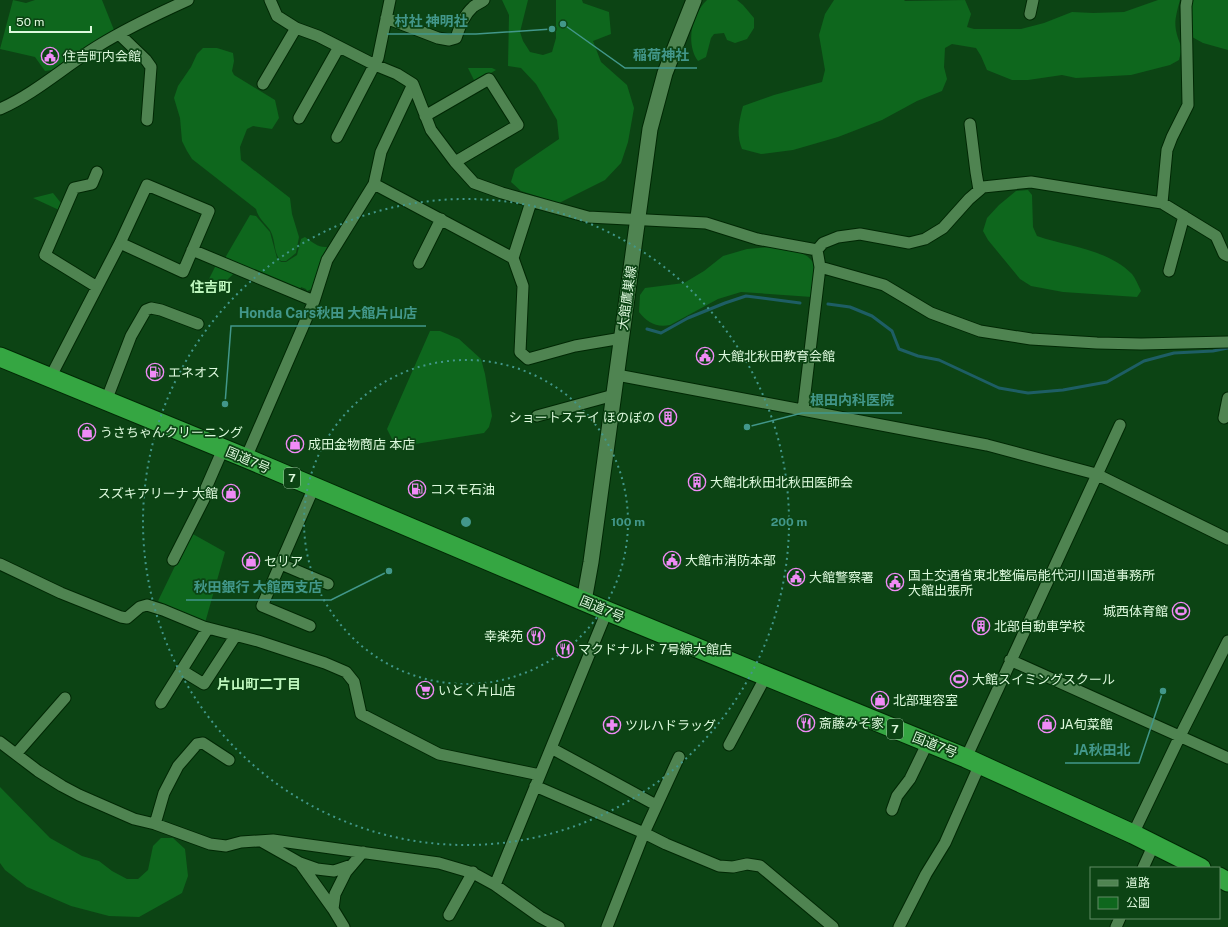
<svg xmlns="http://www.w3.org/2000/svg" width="1228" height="927" font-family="'Public Sans','Noto Sans JP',sans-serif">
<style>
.green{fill:#0e671d}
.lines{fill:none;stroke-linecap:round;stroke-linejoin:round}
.stream{stroke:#1e5e65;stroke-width:3}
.street-casing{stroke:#002804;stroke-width:13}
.secondary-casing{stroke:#002804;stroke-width:17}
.highway-casing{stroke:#002804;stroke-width:21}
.street{stroke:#4f8451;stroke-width:11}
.secondary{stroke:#4f8451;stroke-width:15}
.highway{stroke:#35a642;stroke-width:19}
.ring{fill:none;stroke:#42978a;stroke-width:2;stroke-dasharray:2 4}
.labels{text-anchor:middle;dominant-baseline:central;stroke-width:3.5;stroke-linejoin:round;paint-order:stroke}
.shield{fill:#0c4414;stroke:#9ec3a1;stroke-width:1}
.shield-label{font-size:12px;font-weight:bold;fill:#ddf9dd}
.poi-label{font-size:13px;fill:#ddf9dd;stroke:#0c4414;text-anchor:start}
.street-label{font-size:13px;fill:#ddf9dd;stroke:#0c4414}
.neighbourhood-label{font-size:14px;font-weight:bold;fill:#bdf6bd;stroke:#0c4414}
.centre{fill:#42978a;stroke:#0c4414;stroke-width:2}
.ring-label{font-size:12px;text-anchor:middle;font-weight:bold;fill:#42978a;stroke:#0c4414;stroke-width:3.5;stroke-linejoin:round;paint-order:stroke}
.leader{fill:none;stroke:#42978a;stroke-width:1.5}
.callout-dot{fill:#42978a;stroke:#0c4414;stroke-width:1.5}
.callout-label{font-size:14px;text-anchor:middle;font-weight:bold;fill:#42978a;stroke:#0c4414;stroke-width:3.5;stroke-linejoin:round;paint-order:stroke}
</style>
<rect width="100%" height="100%" fill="#0c4414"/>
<path class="green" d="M13,0L26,3L35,0H102L114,30L52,70L45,71L35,57L0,49Z
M502,0H528L520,32L523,41L530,52L543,55L552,52L556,38V0H582L583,3L609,12L611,34L593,41L601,62L627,85L634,108L628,142L621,163L605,180L559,203L521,191L511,182L515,169L559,139L557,120L536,84L521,68L508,66L509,15Z
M707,0H737L743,5L754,18V28L747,39L735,43L727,40L724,33L714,34L711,38L706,57L698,61C685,43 692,14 707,0Z
M834,0H904L905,1L965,0L971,14L967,27L974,29H1021L1044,23L1072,12L1093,13L1124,12L1158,0H1180C1174,22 1173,27 1182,48L1179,60L1170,65L1131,75L1076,78L1062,75L1028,80H1012L987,70L981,56L976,48L952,44L945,48L944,67L947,79L942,91L917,101L882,120L838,137L793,150L761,154L742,149C736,134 739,121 743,106L774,95L822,82L825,70L819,35L825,14Z
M1193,0H1228V50L1203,43L1192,37L1191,7Z
M203,48H217L233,53L234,61L232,71L234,75L275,100L279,118L272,129L253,126L247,129L240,147L241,160L290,198L292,214L299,237L296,253L286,261H281C273,253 276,240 270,230C265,223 258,218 256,209L192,159L187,151L182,141L180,118L174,98L178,86L191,67L197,54Z
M468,68H492L496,70L477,81L474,80Z
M1028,190L1032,195L1033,227L1037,236C1069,247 1107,249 1132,274C1136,279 1138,285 1141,291L1137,297L1063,292L1031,286L1020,279L988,240L983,231L987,218L999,205L1016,191Z
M53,193L61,203L59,210L33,198Z
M250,215L256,216L270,232L277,258L281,262H286L297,255L301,239L305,237C312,242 319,248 327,247L321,261L314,288L307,291L306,289L301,287L300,290L225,258Z
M770,247C784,249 813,250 815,269C815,277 812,287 812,297L741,292L718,299L670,325C656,328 647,322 639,312L640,295L645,288L684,283L704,271L723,256L747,249Z
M216,265L235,272C226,282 213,293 201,295Z
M430,331H440L459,339L481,359L485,374L492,416L489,427L484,433L403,446L393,441L387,429Z
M191,533L225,552L205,623L158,601Z
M0,787L50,838L82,856L99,861L112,871L127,879H138L148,870L153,846L161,838H173L185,849L188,876L182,893L139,917L109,916L71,906L27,887L5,870L0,863Z"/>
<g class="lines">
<path class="stream" d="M828,304L850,307L872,316L892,331L899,349L918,356L939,360L999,388L1028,393L1063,390L1107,382L1144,361L1174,353L1213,351L1228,348
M647,329L661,333L688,318L725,303L746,296L800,303"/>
<defs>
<path id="street" d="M270,0L277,16L296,28L318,36L375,65L397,74L413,84L431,130L455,162L474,183L502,193L588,217L706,223L757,239L817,250
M1030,14L1033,0
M386,18L438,38L449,40L456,38C460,26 464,15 473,7C476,4 481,3 484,0
M119,34L146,60L151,67L147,120
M263,84L296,28
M0,109C36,93 65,66 98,46C127,28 157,14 188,0
M425,116L489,79L518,125L455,162
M299,118L339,47
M970,124L976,172L979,190
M337,137L378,58L390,0
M97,172L92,184L74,188L45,255L97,287
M374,184L513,258
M531,202L513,258L523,286L520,352L528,359L575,346L622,338
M1162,203L1167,150L1172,137L1188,105L1186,6L1187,0
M192,250L314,301
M817,250L823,243L838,237L860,234L909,243L925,239L943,228L969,199L983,187L1031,182L1162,203L1216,236L1224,254L1228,256
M419,263L441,219
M820,267L884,285L931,313L980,331L1031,339L1097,343L1141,344L1228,342
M1169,271L1184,216
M617,375L987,445L1096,474L1228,539
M50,378L120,243L147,185L209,211L183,272L120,243
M106,401L131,336L146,310L151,308L161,310L198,324
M803,410L820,267L817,250
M537,416L614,395
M1224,418L1228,398
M246,458L314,301L327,260L374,184L381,152L413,84
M173,560L204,499L206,488L223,449
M0,564L61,593L121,617L127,618L140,607L147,605L163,610L204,627L258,641L325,663L346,672L354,682L361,714L439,754L540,775
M281,564L328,584
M310,626L262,606L314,487
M1010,660L1228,758
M181,670L204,684L236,635
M161,703L208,628
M0,742L38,771L62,786L79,795L134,819L155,824L210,844L226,846L241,842L273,840L439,863L473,873L495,885L540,917L559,927
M729,745L766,676
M551,748L656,805
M16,754L65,698
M966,758L1120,425
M535,786L644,833L666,844L719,866L733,867L747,864L760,866L833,927
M892,810L897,796L910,779L928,742
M155,824L164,793L178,766L197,744L203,743L229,760
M1133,834L1180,736L1228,641
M261,841L300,863L333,909
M300,863L317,869L334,871L352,865
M1143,868L1154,844
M495,885L607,611
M449,915L473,872
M344,927L333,909L335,894L346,872L363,852
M607,927L644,833L679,757
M899,927L926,874L945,843L980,764
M1116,927L1120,918"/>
<path id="secondary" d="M584,601L591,562L650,129L665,73L694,0"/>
<path id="highway" d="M0,357L246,458L607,611L966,758L1133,834L1201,868
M1219,877L1228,882"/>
</defs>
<use href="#street" class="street-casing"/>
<use href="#secondary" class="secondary-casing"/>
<use href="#highway" class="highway-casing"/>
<use href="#street" class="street"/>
<use href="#secondary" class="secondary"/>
<use href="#highway" class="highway"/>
</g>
<g class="ring">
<circle cx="466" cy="522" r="162"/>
<circle cx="466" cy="522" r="323"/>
</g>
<defs>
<symbol id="civic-ring" viewBox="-11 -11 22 22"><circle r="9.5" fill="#0c4414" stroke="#f08bf6" stroke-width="1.5"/><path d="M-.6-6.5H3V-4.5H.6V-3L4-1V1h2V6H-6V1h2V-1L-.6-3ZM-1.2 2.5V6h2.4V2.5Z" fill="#f08bf6"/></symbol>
<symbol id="fuel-ring" viewBox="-11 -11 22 22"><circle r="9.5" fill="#0c4414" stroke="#f08bf6" stroke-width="1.5"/><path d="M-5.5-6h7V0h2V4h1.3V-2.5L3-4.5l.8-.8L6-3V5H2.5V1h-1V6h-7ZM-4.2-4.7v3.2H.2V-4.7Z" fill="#f08bf6"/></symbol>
<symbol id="building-ring" viewBox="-11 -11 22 22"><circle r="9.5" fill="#0c4414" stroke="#f08bf6" stroke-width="1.5"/><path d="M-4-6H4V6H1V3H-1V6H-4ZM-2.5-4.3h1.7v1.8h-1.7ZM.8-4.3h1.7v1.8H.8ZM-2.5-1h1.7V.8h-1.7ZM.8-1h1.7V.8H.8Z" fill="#f08bf6"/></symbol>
<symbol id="shop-ring" viewBox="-11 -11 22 22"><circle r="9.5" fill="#0c4414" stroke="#f08bf6" stroke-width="1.5"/><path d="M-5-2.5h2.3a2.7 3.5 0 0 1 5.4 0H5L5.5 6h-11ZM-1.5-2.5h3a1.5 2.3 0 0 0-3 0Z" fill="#f08bf6"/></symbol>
<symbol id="stadium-ring" viewBox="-11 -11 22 22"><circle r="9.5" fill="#0c4414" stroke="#f08bf6" stroke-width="1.5"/><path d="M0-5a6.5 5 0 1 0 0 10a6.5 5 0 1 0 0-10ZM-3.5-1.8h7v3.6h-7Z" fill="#f08bf6"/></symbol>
<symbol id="restaurant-ring" viewBox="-11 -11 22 22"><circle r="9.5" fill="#0c4414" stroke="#f08bf6" stroke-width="1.5"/><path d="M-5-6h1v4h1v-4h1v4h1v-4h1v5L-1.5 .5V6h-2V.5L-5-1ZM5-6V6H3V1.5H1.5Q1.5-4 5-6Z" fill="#f08bf6"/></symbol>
<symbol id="supermarket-ring" viewBox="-11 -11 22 22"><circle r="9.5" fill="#0c4414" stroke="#f08bf6" stroke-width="1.5"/><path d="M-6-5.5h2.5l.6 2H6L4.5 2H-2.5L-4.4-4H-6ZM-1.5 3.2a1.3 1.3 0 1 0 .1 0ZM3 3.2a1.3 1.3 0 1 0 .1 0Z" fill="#f08bf6"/></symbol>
<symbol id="pharmacy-ring" viewBox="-11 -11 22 22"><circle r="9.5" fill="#0c4414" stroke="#f08bf6" stroke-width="1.5"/><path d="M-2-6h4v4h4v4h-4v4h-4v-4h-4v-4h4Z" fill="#f08bf6"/></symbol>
</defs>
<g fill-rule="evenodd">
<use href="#civic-ring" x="40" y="46" width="20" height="20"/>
<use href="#civic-ring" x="695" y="346" width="20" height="20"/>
<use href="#fuel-ring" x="145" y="362" width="20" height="20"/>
<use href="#building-ring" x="658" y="407" width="20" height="20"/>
<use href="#shop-ring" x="77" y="422" width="20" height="20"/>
<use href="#shop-ring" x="285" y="434" width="20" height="20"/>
<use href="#building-ring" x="687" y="472" width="20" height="20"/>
<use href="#fuel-ring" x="407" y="479" width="20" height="20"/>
<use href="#shop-ring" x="221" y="483" width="20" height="20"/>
<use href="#civic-ring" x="662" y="550" width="20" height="20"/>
<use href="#shop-ring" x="241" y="551" width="20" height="20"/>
<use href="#civic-ring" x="786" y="567" width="20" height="20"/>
<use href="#civic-ring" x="885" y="572" width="20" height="20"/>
<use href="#stadium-ring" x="1171" y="601" width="20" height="20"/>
<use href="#building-ring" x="971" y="616" width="20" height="20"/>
<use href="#restaurant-ring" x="526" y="626" width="20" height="20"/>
<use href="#restaurant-ring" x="555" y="639" width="20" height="20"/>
<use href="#stadium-ring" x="949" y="669" width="20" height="20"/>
<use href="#supermarket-ring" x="415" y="680" width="20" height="20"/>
<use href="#shop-ring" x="870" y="690" width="20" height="20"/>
<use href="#restaurant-ring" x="796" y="713" width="20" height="20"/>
<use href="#shop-ring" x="1037" y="714" width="20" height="20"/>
<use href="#pharmacy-ring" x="602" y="715" width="20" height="20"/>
</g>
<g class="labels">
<g class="shield">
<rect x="284" y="468" width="16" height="20" rx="3"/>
<rect x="887" y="719" width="16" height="20" rx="3"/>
</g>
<g class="shield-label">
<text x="292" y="478">7</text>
<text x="895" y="729">7</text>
</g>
<g class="poi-label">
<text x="63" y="56">住吉町内会館</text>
<text x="718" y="356">大館北秋田教育会館</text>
<text x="168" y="372">エネオス</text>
<text x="655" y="417" text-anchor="end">ショートステイ ほのぼの</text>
<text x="100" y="432">うさちゃんクリーニング</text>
<text x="308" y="444">成田金物商店 本店</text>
<text x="710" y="482">大館北秋田北秋田医師会</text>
<text x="430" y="489">コスモ石油</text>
<text x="218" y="493" text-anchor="end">スズキアリーナ 大館</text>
<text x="685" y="560">大館市消防本部</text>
<text x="264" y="561">セリア</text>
<text x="908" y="575">国土交通省東北整備局能代河川国道事務所<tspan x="908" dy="15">大館出張所</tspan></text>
<text x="809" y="577">大館警察署</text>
<text x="1168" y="611" text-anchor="end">城西体育館</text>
<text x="994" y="626">北部自動車学校</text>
<text x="523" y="636" text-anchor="end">幸楽苑</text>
<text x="578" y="649">マクドナルド 7号線大館店</text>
<text x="972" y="679">大館スイミングスクール</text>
<text x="438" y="690">いとく片山店</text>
<text x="893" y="700">北部理容室</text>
<text x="819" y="723">斎藤みそ家</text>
<text x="1060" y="724">JA旬菜館</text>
<text x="625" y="725">ツルハドラッグ</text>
</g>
<g class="street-label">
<text transform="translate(627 298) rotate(-82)">大館鷹巣線</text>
<text transform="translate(248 460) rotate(23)">国道7号</text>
<text transform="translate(602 609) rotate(23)">国道7号</text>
<text transform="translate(935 745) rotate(22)">国道7号</text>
</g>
<g class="neighbourhood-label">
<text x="211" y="287">住吉町</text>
<text x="259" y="684">片山町二丁目</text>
</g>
</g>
<circle cx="466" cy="522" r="6" class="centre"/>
<g class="ring-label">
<text x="628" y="526">100 m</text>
<text x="789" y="526">200 m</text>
</g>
<path class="leader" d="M552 29L476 34H387M563 24L625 68H697M225 404L231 326H426M747 427L802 413H902M389 571L331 600H186M1163 691L1139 763H1065"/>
<g class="callout-dot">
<circle cx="552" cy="29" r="4"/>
<circle cx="563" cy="24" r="4"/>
<circle cx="225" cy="404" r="4"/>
<circle cx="747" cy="427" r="4"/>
<circle cx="389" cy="571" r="4"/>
<circle cx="1163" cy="691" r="4"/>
</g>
<g class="callout-label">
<text x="431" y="26">村社 神明社</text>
<text x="661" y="60">稲荷神社</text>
<text x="328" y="318">Honda Cars秋田 大館片山店</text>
<text x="852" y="405">根田内科医院</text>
<text x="258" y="592">秋田銀行 大館西支店</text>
<text x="1102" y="755">JA秋田北</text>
</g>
<rect x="1090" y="867" width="130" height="52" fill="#0c4414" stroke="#608c64"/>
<rect x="1098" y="880" width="20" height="6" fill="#4f8451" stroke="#608c64"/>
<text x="1126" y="887" font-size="12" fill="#ddf9dd">道路</text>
<rect x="1098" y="897" width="20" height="12" fill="#0e671d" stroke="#608c64"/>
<text x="1126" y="907" font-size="12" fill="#ddf9dd">公園</text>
<path d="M10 26v6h81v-6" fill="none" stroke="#ddf9dd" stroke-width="2"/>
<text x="16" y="26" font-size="12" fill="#ddf9dd" stroke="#0c4414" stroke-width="3" paint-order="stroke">50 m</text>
</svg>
